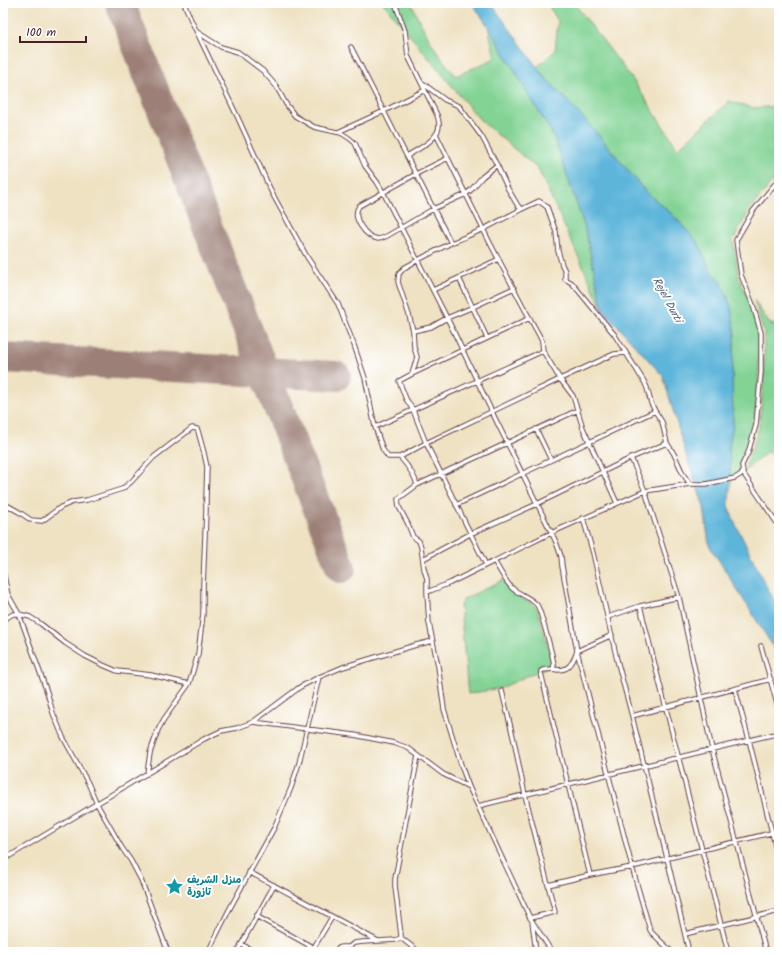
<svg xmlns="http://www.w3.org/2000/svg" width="782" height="955" font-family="Kalam,'Playpen Sans Arabic',sans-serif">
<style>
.green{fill:#82d394;stroke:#667960}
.water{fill:#5db5da;stroke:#546a82}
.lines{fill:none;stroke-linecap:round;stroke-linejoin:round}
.runway{stroke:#9c8077;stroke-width:30}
.minor-casing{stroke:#633c42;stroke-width:5.5}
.minor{stroke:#fff;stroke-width:3.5}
.labels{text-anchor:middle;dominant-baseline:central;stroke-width:4;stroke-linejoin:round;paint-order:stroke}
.culture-label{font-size:10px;font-weight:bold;fill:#0d838f;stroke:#fff;text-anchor:start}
.water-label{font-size:11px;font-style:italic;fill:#525b71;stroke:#fff}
</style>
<rect width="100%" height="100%" fill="#fff"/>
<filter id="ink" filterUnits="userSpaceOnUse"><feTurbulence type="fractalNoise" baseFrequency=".025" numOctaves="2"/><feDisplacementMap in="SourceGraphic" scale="8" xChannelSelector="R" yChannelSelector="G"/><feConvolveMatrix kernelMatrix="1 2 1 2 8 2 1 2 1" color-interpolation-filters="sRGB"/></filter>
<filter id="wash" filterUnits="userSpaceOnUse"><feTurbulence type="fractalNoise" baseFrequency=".012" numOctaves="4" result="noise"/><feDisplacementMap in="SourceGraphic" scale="16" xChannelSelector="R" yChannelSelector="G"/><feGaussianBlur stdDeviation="0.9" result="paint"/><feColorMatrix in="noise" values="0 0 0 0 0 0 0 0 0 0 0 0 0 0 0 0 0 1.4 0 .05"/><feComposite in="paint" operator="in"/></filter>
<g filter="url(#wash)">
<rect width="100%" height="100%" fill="#efe2c3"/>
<path class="green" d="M383,3H411C423,29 436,54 456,76L495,58L488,26L554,137L584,225L603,310L538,169L480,120Z
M547,3H574L633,80L678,149L729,101L753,108L779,106V174L750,209L733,240L739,277L751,306L759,334V372L754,425L746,453L740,464L741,472L734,477L730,478L729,446L733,425L732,370L735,334L721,281L710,270L699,244L673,215L645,191L596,132L542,74L537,67L555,51L558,21Z
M754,300L769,323L779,327V460L768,451L745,471L747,461L751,452L759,428L764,372V333Z
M503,580C507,585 510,591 516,595C523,600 533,602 538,610L553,664L501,688L468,694L460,606L464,599Z"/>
<path class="water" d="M472,3H491L542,74L596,132L645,191L673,215L699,244L710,270L721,281L731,306L735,334L732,370L733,425L729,446L731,483L728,506L737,527L764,582L779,608V656L709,545L704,507L687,458L663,376L603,310L584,225L554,137L488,26Z"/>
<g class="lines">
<path class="runway" d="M120,3L341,568
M3,358L336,376"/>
</g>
</g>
<g filter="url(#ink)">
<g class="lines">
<defs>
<path id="minor" d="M184,3L191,20L238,118L272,193L307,257L338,304L354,345L365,378L375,427L383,450L388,457H400C407,465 415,475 417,485L398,499L399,507L408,524L413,537L419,541L421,547L424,569L427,579V592L429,623L438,666L444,709L462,768L469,787L530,918L552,952
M395,3L405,31L408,56L437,115C438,118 439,121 439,124C440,139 418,149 407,156
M197,32L221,47L238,52L263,71L276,86L286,104L295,116L314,127L341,133L349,138L355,143L365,166L377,182L383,192L450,324L492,412L556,542L561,556L562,566L577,651L632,867L650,930L652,933L672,952
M351,47L451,243
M421,82L445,100L459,106L482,137L497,165L508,189L518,206L522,209L539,201L547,207L556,232L558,251L562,265L565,271V279L572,283L614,334L645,383L647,388L651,403L655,411L662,422L667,443L674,454L683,474L690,484
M338,132L384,111L425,90
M436,134L489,241L523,306L539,335L542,341L543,351L560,379L573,396L583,428L617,503
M448,158L416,174L359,206C351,217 365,237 378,239C381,239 384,237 387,236L433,209L466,194L471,190L482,177L497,165
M779,179L753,211L736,240L741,275L753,305L761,333V372L756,425L748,453L742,465L743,473L779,526
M459,278L487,338
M433,290L499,259
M413,331L431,327L447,318L473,307L514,288
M412,374L530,318
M375,427L543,351
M536,429L551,460
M400,457L426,443L560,379L614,354L626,353
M631,458L645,491L679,597L712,749L766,952
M417,485L578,410
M3,503L19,512L31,520L42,521L61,507L73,502L87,500L122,489L131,482L154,457L192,428L197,429L198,431L204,453L207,467L206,499V511L203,586V614L198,654L189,684L164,719L158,730L150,753L147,774
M456,505L655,411
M583,518L593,553L617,660L632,716L667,858L689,952
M423,559L470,534L537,504L631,458L667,443
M494,561C500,570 505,582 513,589C521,595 531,598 537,605C541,611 553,657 554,665L553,669L543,670L541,671V673L590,875
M486,565L426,443L413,410L406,399L399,381L412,374L417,357L414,347L413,331L409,315L398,282L399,274L404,268L418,260L451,243L484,229L522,209
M3,571L8,595L19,614L27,636L47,692L53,713L63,737L88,783L97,804L122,848L131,861L141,880L168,952
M427,592L450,583L551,533L645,491L690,484H706L735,478L743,473
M640,606L702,850L728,952
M608,617L640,606L679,597
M3,620L13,614H19L30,617L41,624L65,643L85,656L103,665L117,671L151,675L189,684
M761,646L779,711
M553,669C568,673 573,663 577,651L612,635
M735,689L749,740L779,861
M502,691L514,741L525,795L548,885
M632,716L771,679
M253,722L354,735L394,743L408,748L443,774L469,787
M478,806L779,733
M3,860L204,739L221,731L237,728L253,722L300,687L319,677L343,667L416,645L433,641
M249,872L378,941
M256,916L314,948V952
M530,918L555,912L548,885L590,875L632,867L779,831
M532,921L536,952
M685,934L779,911
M401,938V935L395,886V879L418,756
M401,938L419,952
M241,944L255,952
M313,949L332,917
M208,952L229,910L274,828L291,788L299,763L319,677
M237,952L274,885
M332,952L341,947H349L354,943L363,942L395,940L401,938"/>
</defs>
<use href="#minor" class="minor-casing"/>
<use href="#minor" class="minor"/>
</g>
</g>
<defs>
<symbol id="sight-bare" viewBox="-9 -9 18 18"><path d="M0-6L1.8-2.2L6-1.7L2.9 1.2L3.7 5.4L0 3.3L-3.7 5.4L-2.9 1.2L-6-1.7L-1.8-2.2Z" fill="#0f9aa8" stroke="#fff" stroke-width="2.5" paint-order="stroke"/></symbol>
</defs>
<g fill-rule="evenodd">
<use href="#sight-bare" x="162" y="874" width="25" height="25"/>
</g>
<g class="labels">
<g class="culture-label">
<text x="187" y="880">منزل الشريف<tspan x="187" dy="12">تازورة</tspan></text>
</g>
<g class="water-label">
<text transform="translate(667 300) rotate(62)">Rejel Durti</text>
</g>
</g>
<rect width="782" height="955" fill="none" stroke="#fff" stroke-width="16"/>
<path d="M20 36v6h66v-6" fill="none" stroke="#4a1f2b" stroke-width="2"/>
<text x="26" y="36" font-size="12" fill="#4a1f2b" stroke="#ffffff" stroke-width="3" paint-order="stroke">100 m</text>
</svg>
